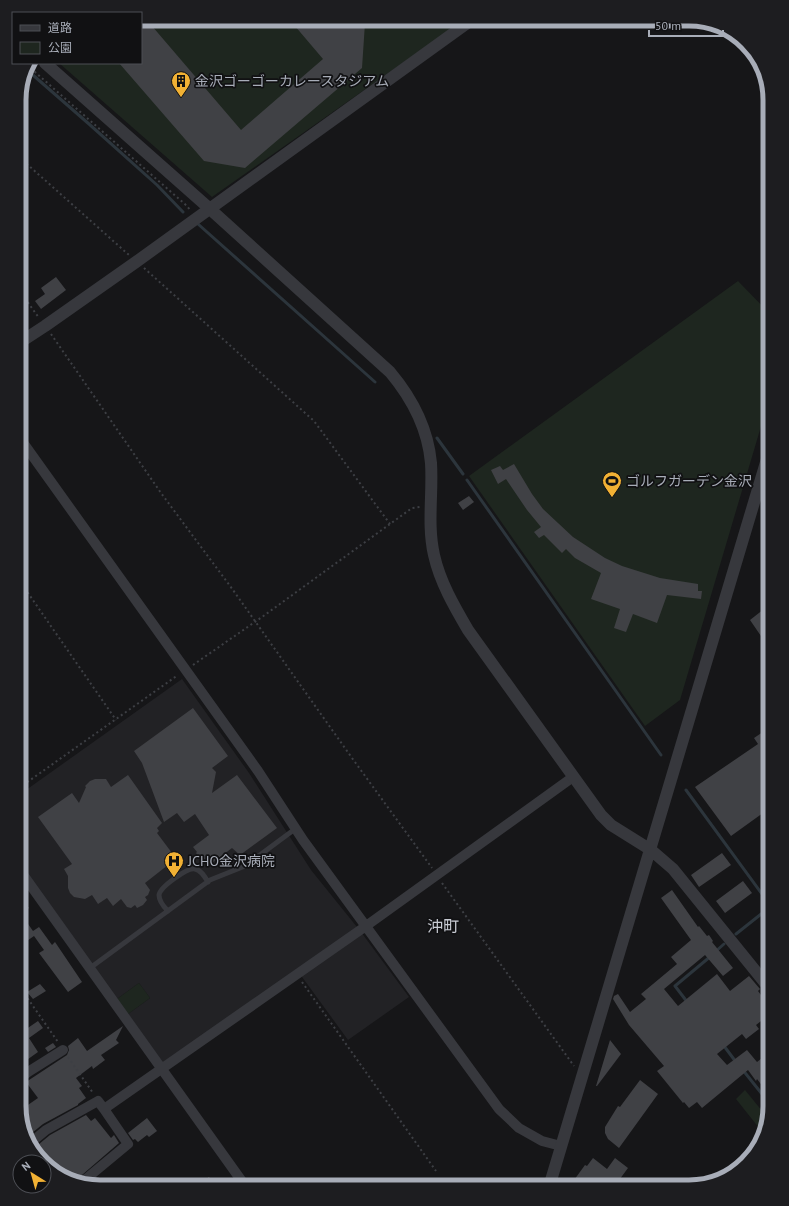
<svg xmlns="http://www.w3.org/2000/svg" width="789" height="1206" font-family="'PT Sans','Noto Sans JP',sans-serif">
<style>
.built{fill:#222225}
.green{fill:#1e261f}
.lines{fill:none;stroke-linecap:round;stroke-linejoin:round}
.stream{stroke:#2c353c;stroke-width:3}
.building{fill:#404145}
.path{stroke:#3d3f44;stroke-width:2;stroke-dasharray:2 3;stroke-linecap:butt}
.service{stroke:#37383d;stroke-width:5}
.minor{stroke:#37383d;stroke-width:10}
.tertiary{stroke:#37383d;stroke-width:12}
.labels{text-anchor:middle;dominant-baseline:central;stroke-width:3.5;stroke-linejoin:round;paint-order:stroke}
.poi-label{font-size:14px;fill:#a8adb8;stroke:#111113;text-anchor:start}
.quarter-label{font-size:16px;fill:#c9ccd4;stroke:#111113}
.rim{fill:none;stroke:#a8adb8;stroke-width:5}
</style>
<rect width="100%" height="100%" fill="#161618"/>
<path class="built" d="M182,679L249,773L311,870L361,932L409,997L348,1040L297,970L168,1062H161L128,1014L150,998L139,983L117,999L19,862V795Z"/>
<path class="green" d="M141,19H465L212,197L59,63H141Z
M738,281L770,314V396L680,700L645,726L469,476Z
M139,983L150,998L128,1014L117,999Z
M745,1090L767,1117L763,1133L736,1099Z"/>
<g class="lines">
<path class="stream" d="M26,69L89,124L157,185L183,212
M198,224L375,382
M437,438L463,474
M467,480L661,755
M686,790L770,905
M736,934L770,907
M715,952L724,944
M688,1003L675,986L711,956
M724,1046L736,1062
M742,1069L770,1104"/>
</g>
<path class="building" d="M141,19H146L241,130L323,59L289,19H362L365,23L362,68L245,168L204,161L119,63H141Z
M56,277L66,290L41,309L35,301L45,294L41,288Z
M514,464L532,494L543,509L573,537L605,558L622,566L660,578L698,584V591H702L701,599L667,595L657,623L633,614L626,632L614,628L620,609L591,599L601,573L575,558L566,549L562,553L544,535L539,538L534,532L541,527L527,510L506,479L498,484L491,470L500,466L503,470Z
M469,496L474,502L463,510L458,503Z
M764,609L770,618V635L763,639L750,620Z
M193,708L228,756L212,768L216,772L212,793L237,775L277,828L240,855L232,848L208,866L205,862L203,863L196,853L197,852L193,847L209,835L195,814L184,822L177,813L164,822L142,763L134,751Z
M770,727V808L731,836L695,787L758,744L754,738Z
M128,775L162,823L157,828L159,831L157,833L172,853L164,859L168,865L145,883L150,890L148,895L145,897L147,900L143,905L137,908L135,905L131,908L127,907L121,899L113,906L107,898L98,904L92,895L85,899L74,897L70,893L68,888V876L64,869L72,864L38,817L72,793L79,803L86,787L85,786L90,781L95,779H106L111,787Z
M722,853L731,865L699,887L691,875Z
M743,881L752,893L725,913L716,901Z
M672,890L698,927L699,926L707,936L709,935L713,941L712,942L733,968L723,976L705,955L664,989L678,1006L717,974L730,991L749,976L760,989L758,991L770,1007V1014L756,1025L759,1029L746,1039L742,1034L717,1054L727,1065L747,1050L757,1062L770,1052V1096L757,1079L756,1081L748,1070L702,1108L697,1102L689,1108L684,1102L683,1103L657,1071L664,1066L629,1025L613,999L614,996L618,994L630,1012L646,999L641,994L677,964L671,957L691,940L661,898Z
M19,895L29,908L21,914L33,931L39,927L52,945L55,942L82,982L68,992L39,953L44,950L34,936L24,943L19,936Z
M40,984L46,991L33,999L27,992Z
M19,993L28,1006L19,1013Z
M38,1021L43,1028L29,1038L38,1052L24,1062L26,1065L19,1071V1034Z
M123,1026L116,1040L119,1043L101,1055L105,1060L93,1069L92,1066L76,1078L82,1086L79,1088L86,1098L78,1104V1105L43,1124L27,1137L19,1106V1099L25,1107L38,1098L26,1082L67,1055L69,1050L68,1046L78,1038L87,1051Z
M610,1040L621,1054L597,1086H596Z
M53,1043L56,1047L48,1052L45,1048Z
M640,1080L658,1094L619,1148L608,1139L605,1133V1127L618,1106L620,1107Z
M86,1115L91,1121L95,1118L111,1138L114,1135L119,1143L75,1181L59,1176L33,1149L50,1135Z
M147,1118L157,1131L149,1137L147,1135L138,1142L135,1139L133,1140L128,1133Z
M593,1158L607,1169L615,1158L628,1168L614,1187H569L585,1165L587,1166Z
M209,1177L216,1187H194Z"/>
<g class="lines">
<path class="path" d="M27,65L187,206L190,210
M19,157L129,255
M144,268L314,421L390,524
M19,290L39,318
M51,334L161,493L233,590L352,758L432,868
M19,580L116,720
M193,665L262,617L412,508L420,507
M19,788L178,675
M442,883L574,1066
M302,982L436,1171
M19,986L58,1042
M68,1057L93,1093"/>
<path class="service" d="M168,911C164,907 159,901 159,895C160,887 188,867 195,869C201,870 205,877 208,882
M90,968L210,880L245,866L295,829"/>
<path class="minor" d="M19,437L258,771L303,840L499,1109L519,1128L542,1141L561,1146
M19,869L246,1187
M19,1079L28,1072L63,1050
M29,1144L46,1130L98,1101L104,1109L366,926L573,777
M81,1183L128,1144L104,1109"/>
<path class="tertiary" d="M45,63L210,209L390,372C411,397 428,429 431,463C433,494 427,524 434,555C440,582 454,606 468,630L601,815L611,825L651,850L673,869L770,989
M19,343L45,326L136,262L473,19
M549,1187L770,449"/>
</g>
<defs>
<symbol id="building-pin" viewBox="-11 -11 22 30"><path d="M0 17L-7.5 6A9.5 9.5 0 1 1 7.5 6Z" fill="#f2b134" stroke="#111113"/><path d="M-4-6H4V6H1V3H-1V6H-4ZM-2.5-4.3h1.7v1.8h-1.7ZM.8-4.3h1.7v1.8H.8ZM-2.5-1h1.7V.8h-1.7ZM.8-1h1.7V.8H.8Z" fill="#111"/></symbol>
<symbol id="stadium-pin" viewBox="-11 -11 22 30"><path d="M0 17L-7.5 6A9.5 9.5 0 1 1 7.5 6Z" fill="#f2b134" stroke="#111113"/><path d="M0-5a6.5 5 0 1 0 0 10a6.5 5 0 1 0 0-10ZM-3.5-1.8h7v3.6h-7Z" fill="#111"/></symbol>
<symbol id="hospital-pin" viewBox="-11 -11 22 30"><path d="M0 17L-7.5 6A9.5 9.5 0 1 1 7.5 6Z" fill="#f2b134" stroke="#111113"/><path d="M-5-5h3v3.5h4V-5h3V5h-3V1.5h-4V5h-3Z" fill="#111"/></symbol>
</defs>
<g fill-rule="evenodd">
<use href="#building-pin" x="170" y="70" width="22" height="30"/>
<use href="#stadium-pin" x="601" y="470" width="22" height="30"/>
<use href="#hospital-pin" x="163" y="850" width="22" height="30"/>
</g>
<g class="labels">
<g class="poi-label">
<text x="195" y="81">金沢ゴーゴーカレースタジアム</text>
<text x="626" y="481">ゴルフガーデン金沢</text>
<text x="188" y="861">JCHO金沢病院</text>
</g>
<g class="quarter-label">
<text x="443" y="926">沖町</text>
</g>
</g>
<path d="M0 0H789V1206H0ZM100 26H689A74 74 0 0 1 763 100V1106A74 74 0 0 1 689 1180H100A74 74 0 0 1 26 1106V100A74 74 0 0 1 100 26Z" fill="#1d1d20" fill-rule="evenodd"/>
<path class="rim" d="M100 26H689A74 74 0 0 1 763 100V1106A74 74 0 0 1 689 1180H100A74 74 0 0 1 26 1106V100A74 74 0 0 1 100 26Z"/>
<rect x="12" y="12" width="130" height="52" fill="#111113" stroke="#4d4f55"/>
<rect x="20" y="25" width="20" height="6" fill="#37383d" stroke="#4d4f55"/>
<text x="48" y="32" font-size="12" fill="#a8adb8">道路</text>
<rect x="20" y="42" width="20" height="12" fill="#1e261f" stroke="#4d4f55"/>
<text x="48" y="52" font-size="12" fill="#a8adb8">公園</text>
<g transform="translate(32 1174) rotate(323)"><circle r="19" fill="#111113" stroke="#4d4f55"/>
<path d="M0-3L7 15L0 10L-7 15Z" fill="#f2b134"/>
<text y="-6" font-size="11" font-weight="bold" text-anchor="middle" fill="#a8adb8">N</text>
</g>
<path d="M649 30v6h74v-6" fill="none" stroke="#a8adb8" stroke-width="2"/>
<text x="655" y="30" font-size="12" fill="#a8adb8" stroke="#111113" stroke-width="3" paint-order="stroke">50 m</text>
</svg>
